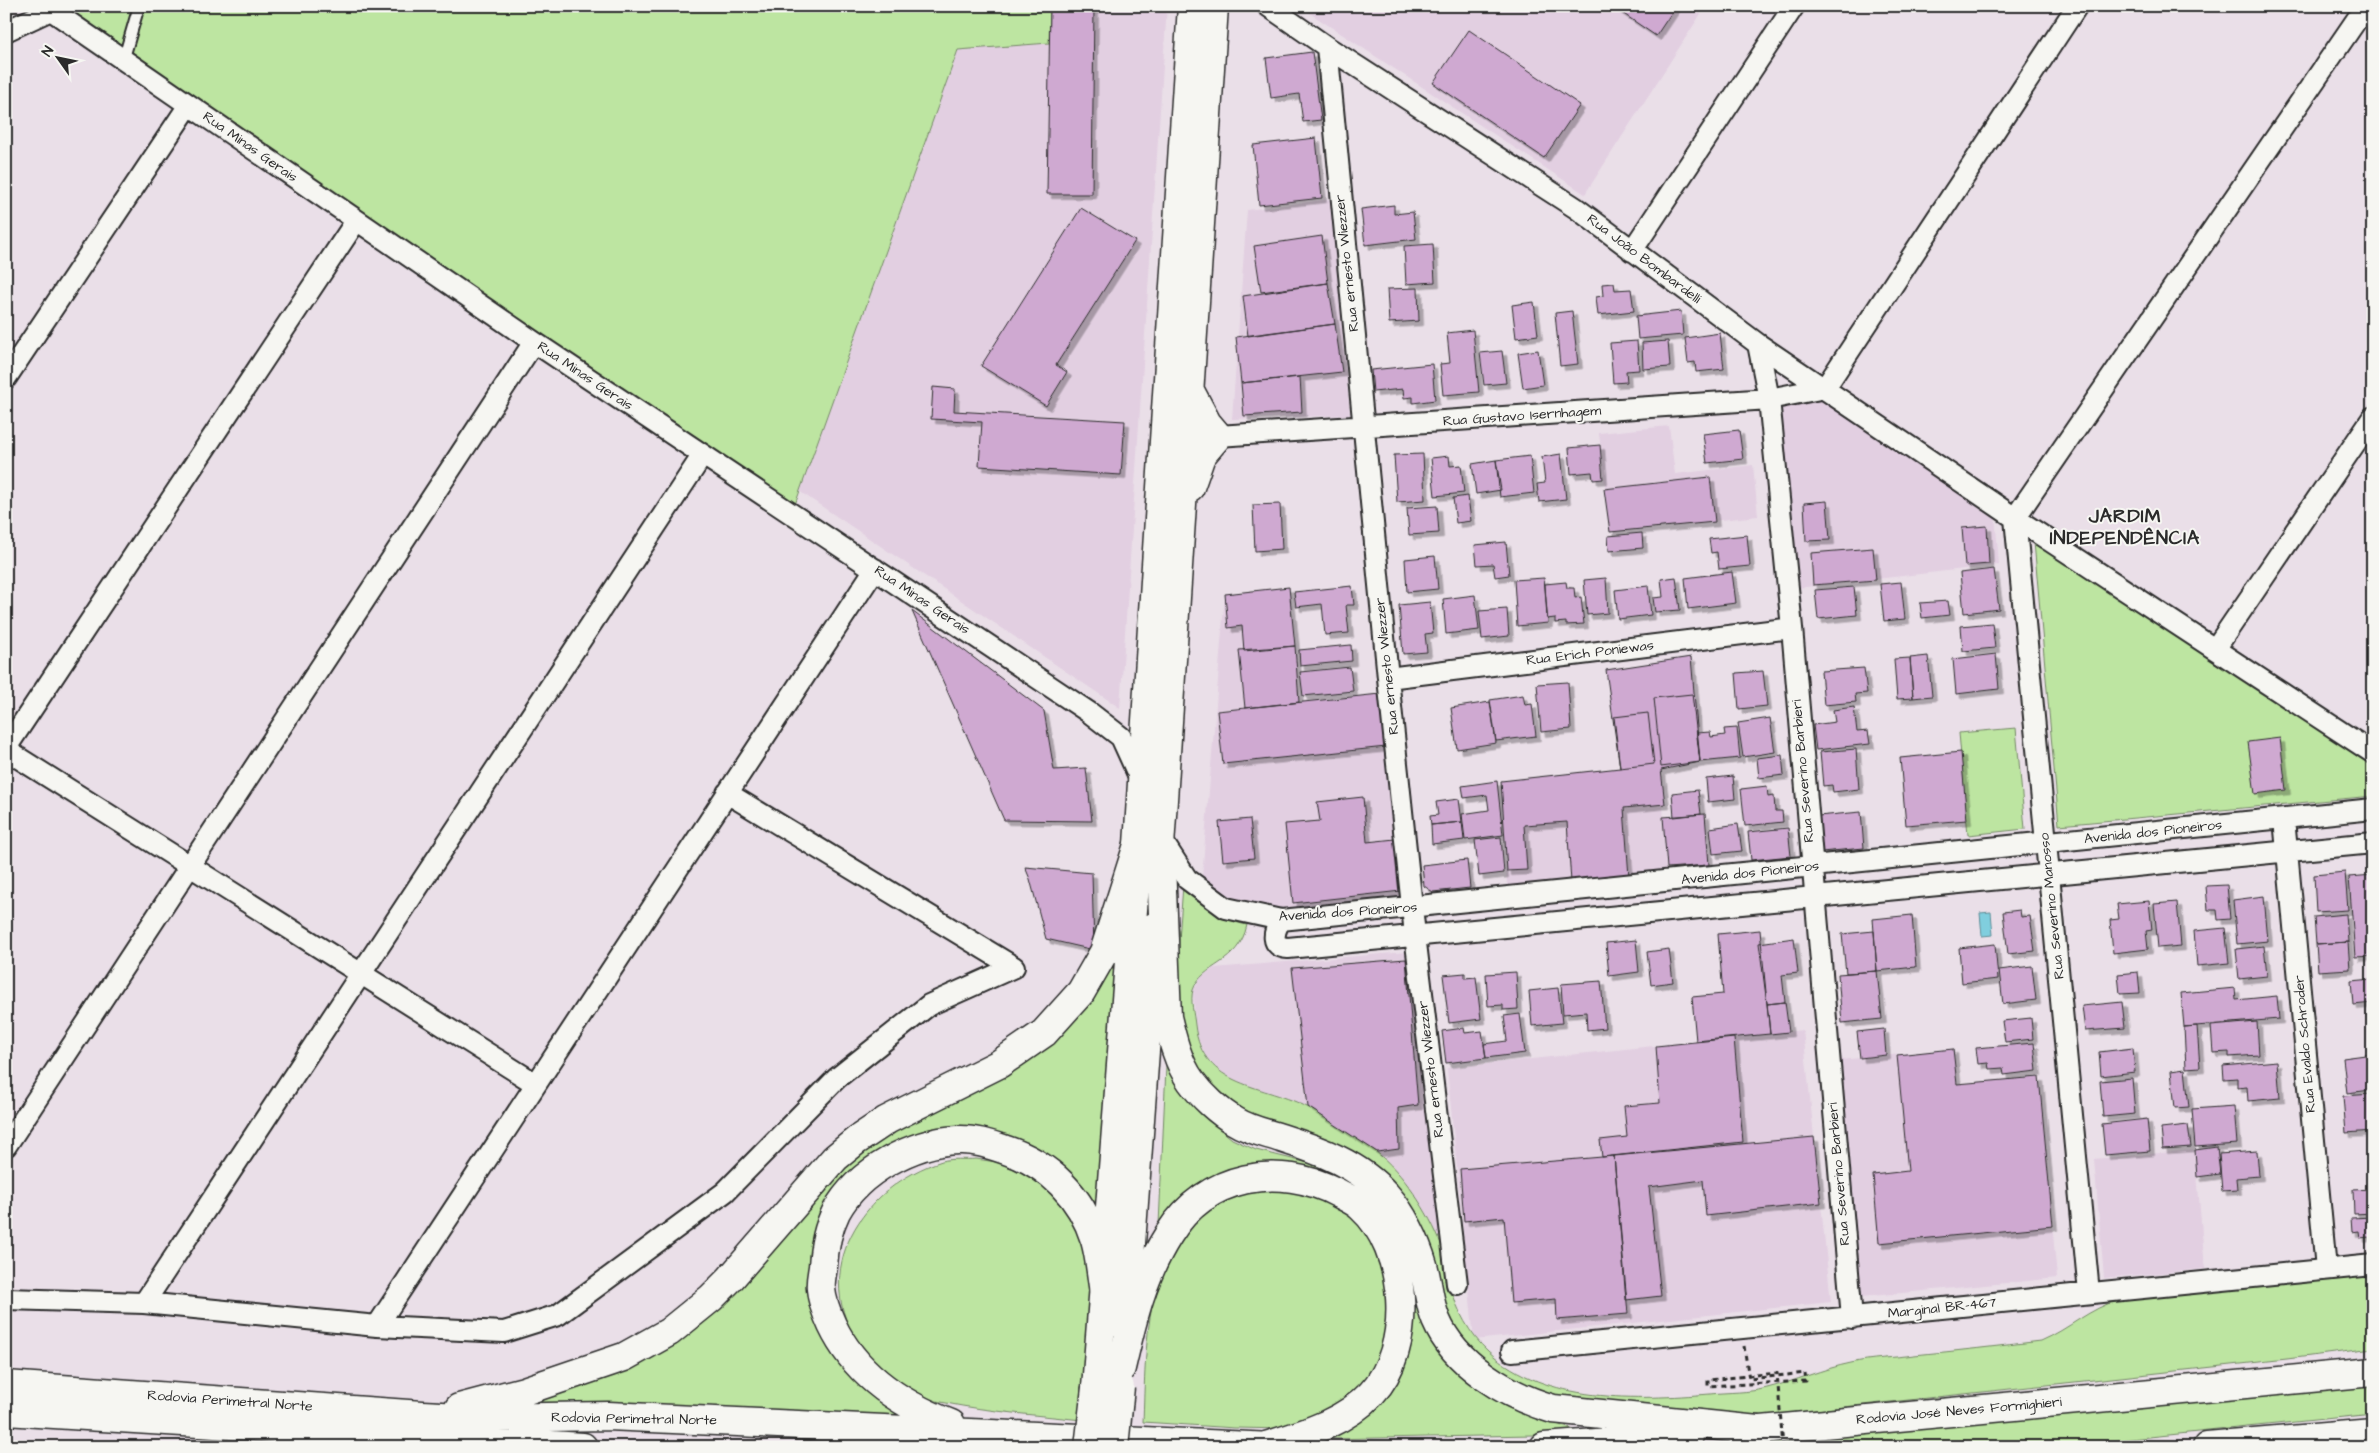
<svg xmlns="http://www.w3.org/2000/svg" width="2379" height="1453" font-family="'Architects Daughter',sans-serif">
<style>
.built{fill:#e2cfe1}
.green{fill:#bde5a1;stroke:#748866}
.water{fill:#80cede;stroke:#5e8d96}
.building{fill:#cfa9d1;stroke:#2b2b2b;filter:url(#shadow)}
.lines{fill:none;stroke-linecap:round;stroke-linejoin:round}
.service-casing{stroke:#2b2b2b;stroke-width:14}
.minor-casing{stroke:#2b2b2b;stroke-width:24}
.primary-casing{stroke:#2b2b2b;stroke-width:31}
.motorway-casing{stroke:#2b2b2b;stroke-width:31}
.path{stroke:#2b2b2b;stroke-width:3;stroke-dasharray:5 4;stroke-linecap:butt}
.service{stroke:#f6f6f2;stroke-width:10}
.minor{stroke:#f6f6f2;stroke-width:20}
.primary{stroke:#f6f6f2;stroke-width:28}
.motorway{stroke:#f6f6f2;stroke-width:28}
.primary-bridge-casing{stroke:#2b2b2b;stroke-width:31;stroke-linecap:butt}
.path-bridge{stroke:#2b2b2b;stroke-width:3;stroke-dasharray:5 4;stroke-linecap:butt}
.primary-bridge{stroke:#f6f6f2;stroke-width:28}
.labels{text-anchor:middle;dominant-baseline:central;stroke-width:4;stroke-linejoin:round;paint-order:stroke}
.street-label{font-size:14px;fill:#2b2b2b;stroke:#f6f6f2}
.district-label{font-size:19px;font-weight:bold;letter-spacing:1px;fill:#2b2b2b;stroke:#f6f6f2}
</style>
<defs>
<filter id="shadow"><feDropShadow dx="4.5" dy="4.5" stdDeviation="0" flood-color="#0004"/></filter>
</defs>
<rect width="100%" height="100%" fill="#eadfe8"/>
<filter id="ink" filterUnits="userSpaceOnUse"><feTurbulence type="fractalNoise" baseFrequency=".02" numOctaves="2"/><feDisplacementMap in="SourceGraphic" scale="10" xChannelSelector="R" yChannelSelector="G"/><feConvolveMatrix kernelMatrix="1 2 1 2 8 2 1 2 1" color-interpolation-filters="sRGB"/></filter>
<g filter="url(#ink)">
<path class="built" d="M1050,6H1167L1120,708L799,491L958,50L1049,43Z
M1299,6H1706L1585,194Z
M1331,199L1350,415L1232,419L1247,210Z
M1822,398L1995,516L1999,565L1797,588L1780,407Z
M1669,426L1675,474L1753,465L1758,516L1610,532L1599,433Z
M1289,587L1299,702L1380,694L1403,899L1283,913L1228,900L1202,877L1225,594Z
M1691,657L1700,762L1661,770L1667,875L1507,886L1501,781L1620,768L1606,670Z
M1407,952L1441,1246L1424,1210L1406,1183L1389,1163L1275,1094L1241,1085L1219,1072L1205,1055L1196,1034L1193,991L1202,976L1214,968Z
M1803,1030L1831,1302L1474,1340L1447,1068Z
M1953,1049L1957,1084L2039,1077L2057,1278L1861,1297L1840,1060Z
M2195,1150L2205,1269L2104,1278L2094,1159Z"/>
<path class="green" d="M66,6H1050L1049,43L958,50L792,513L168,80Z
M2034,542L2373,765V796L2059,825Z
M2016,728L2025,829L1968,835L1959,733Z
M1136,858L1097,1240L1020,1153L900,1151L824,1239L837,1340L948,1424L479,1404L625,1360L816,1183L1061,1019Z
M1183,885C1203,903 1220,920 1247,925C1238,966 1202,963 1193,990C1190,1000 1194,1015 1195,1025C1202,1089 1265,1084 1309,1108C1331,1120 1362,1139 1381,1156C1407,1178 1433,1219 1444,1252C1448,1263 1448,1275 1451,1286C1456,1310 1470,1335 1488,1351C1547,1404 1636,1400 1710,1394C1728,1392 1749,1393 1767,1388C1796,1381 1822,1369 1851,1363C1871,1358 1893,1358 1914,1355C1957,1351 1999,1346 2041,1341C2069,1329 2090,1308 2119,1300L2373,1274V1348L2287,1359L1724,1420L1520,1390L1453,1334L1407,1202L1232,1111L1193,1063L1175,996Z
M1167,1044L1179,1081L1195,1108L1232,1139L1256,1150L1312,1164L1337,1174L1372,1197L1394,1224L1456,1369L1479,1390L1507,1407L1586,1434L1324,1439L1393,1382L1389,1230L1281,1164L1252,1163L1204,1181L1177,1202L1159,1225Z
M976,1159L1003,1163L1031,1174L1071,1206L1093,1274L1082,1420C1037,1415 991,1412 946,1403C938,1401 928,1400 920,1397C908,1393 891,1382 881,1374C873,1368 867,1355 861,1347C807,1272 862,1186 942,1161C952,1158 965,1160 976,1159Z
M1286,1187L1335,1205L1358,1221L1375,1244L1384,1265L1390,1315L1379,1357L1365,1381L1344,1403L1290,1429L1235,1428L1143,1422C1146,1350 1143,1247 1213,1205C1218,1202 1224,1198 1229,1196C1247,1190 1268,1190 1286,1187Z
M2373,1385V1414L2052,1447H1724Z"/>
<path class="water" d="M1991,912L1993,935L1982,936L1980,913Z"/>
<path class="building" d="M1050,6H1094L1092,194H1047Z
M1612,6H1676L1656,36Z
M1469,30L1580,105L1544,158L1433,83Z
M1312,52L1321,120L1303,122L1299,94L1271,98L1266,58Z
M1316,138L1322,198L1259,205L1253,145Z
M1394,205V214L1413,212L1416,239L1365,245L1361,209Z
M1081,208L1135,241L1056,365L1067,372L1046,406L981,366Z
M1322,236L1328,283L1261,292L1254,246Z
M1433,244L1435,282L1406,284L1404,246Z
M1328,283L1335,324L1248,336L1243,296Z
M1614,283L1615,290L1631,289L1634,311L1598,315L1596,297L1603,296L1602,284Z
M1418,288L1419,321L1389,323L1387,289Z
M1534,302L1538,335L1516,338L1512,305Z
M1572,311L1578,364L1560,366L1555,313Z
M1681,311L1683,335L1638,339L1636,316Z
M1335,324L1342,372L1241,383L1236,337Z
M1473,330L1479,392L1443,395L1440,364L1450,363L1447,333Z
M1720,333L1724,369L1696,372L1695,362L1688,363L1685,338Z
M1637,341L1639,370L1626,371L1627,382L1613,383L1610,343Z
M1668,341L1670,367L1643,369L1642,343Z
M1538,350L1543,385L1523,388L1518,353Z
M1502,351L1506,383L1484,385L1480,353Z
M1432,364L1435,400L1413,403V397L1404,398L1403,389L1373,392L1371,370Z
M1300,377L1302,412L1244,416L1241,383Z
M933,387L955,389L954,411L1125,421L1121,475L979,466L982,422L931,419Z
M1739,430L1743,459L1707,463L1703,434Z
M1600,445L1603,479L1593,480L1592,472L1571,474L1569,448Z
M1423,454L1425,500L1397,502L1394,455Z
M1561,454L1566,499L1539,502L1537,484L1545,483L1542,457Z
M1449,456L1450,466L1461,465L1464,493L1435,496L1431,458Z
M1530,456L1534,493L1500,497L1496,460Z
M1496,460L1501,490L1476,494L1472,464Z
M1710,477L1715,522L1610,532L1604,489Z
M1468,496L1471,521L1456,523L1453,498Z
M1827,501L1830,540L1806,541L1804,503Z
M1280,504L1282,549L1255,551L1253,505Z
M1437,506L1439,533L1409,535L1407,508Z
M1987,526L1989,564L1965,566L1962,528Z
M1642,533L1643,548L1609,551L1608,536Z
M1747,535L1750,566L1719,569L1717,552L1711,553L1709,539Z
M1506,542L1509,575L1495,577L1493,564L1477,565L1475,545Z
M1873,548L1876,580L1813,585L1811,553Z
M1435,556L1438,589L1407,592L1405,559Z
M1994,569L1999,609L1964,613L1960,573Z
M1732,572L1736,603L1688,609L1685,578Z
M1676,577L1680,610L1655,612L1653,598L1663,597L1661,579Z
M1544,578L1548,623L1517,626L1514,580Z
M1606,578L1608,613L1587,615L1584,580Z
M1566,582L1567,588H1574L1575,598L1581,597L1584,624L1566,625V622L1555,623V618L1547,619L1545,584Z
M1901,582L1905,619L1884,621L1880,584Z
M1352,586L1354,605H1346L1349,633L1325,635L1322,604L1296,607L1294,592Z
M1648,586L1651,615L1618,619L1615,590Z
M1289,587L1295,646L1244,651L1242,626L1228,628L1225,594Z
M1854,587L1857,615L1818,619L1815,590Z
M1475,595L1479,630L1446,634L1443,599Z
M1948,601L1950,615L1922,618L1920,603Z
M1430,602L1433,633L1425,634L1427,652L1403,654L1399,605Z
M1507,609L1509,636L1482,639L1479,611Z
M912,611L1044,711L1054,770L1086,768L1092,821L1004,820Z
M1992,623L1995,648L1963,651L1961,626Z
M1351,645L1352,661L1300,666L1299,650Z
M1295,646L1299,702L1245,708L1239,650Z
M1996,654L1999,689L1956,694L1953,659Z
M1928,656L1932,696L1913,698L1910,658Z
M1691,657L1700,762L1661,770L1665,804L1624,808L1629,877L1571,882L1567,822L1524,825L1527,870L1507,871L1501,781L1620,768L1606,670Z
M1910,658L1913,698L1897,699L1894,659Z
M1350,667L1353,691L1303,696L1300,672Z
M1864,668L1867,693L1855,694L1856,702L1824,705L1821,671Z
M1763,671L1767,706L1739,709L1736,673Z
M1568,682L1571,729L1541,732L1537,684Z
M1380,694L1386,747L1223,764L1217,711Z
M1692,694L1700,762L1661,767L1654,698Z
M1523,695L1525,705L1532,704L1536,736L1496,741L1490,700Z
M1490,702L1496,743L1457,749L1451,708Z
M1854,707L1857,732L1868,731L1870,744L1816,750L1813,725L1835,722L1833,710Z
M1648,713L1654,764L1620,768L1614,717Z
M1770,718L1775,752L1743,757L1738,723Z
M1737,728L1740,758L1700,762L1697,733L1710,732L1711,737L1725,735L1724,729Z
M2280,738L2286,790L2255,794L2248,742Z
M1856,749L1859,789L1833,792L1832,785L1823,786L1820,752Z
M1961,752L1967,820L1906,825L1900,758Z
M1782,755L1784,775L1759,778L1757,758Z
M1733,776L1735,799L1708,802L1706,779Z
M1497,781L1503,835L1465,840L1462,814L1489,810L1487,795L1464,798L1462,786Z
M1767,786L1768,797L1774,796L1775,811H1782L1783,822L1745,826L1741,789Z
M1698,790L1701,814L1674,817L1672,793Z
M1363,797L1367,842L1395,839L1401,891L1293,903L1285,824L1320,821L1317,802Z
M1459,799L1462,822L1431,825L1430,816L1438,815L1436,802Z
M1861,812L1864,848L1821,852L1818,816Z
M1705,814L1709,865L1667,868L1663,817Z
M1250,819L1254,858L1223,861L1219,822Z
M1462,822L1464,840L1432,844L1431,825Z
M1738,824L1742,851L1713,854L1710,828Z
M1788,828L1791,856L1751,860L1748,832Z
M1501,837L1504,873L1479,876L1475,840Z
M1467,860L1470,888L1433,892L1424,886L1422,865Z
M1025,867L1092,873L1094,950L1046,939L1030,879Z
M2345,872L2348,910L2316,912L2314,875Z
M2373,875V956L2355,957L2349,877Z
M2227,885L2230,919L2218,920L2217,910H2208L2206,886Z
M2264,896L2268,941L2237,944L2233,900Z
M2149,901L2152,930L2146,931L2148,949L2113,953L2110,920L2119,919L2117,904Z
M2177,902L2181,946L2158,948L2154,904Z
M2020,910L2021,917L2030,916L2035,951L2008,954L2003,912Z
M2346,914L2348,942L2316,944L2314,917Z
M1912,915L1916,967L1877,971L1873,919Z
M2225,928L2229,963L2197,966L2194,931Z
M1760,930L1770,1034L1696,1041L1692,997L1723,994L1718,934Z
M1874,931L1877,971L1846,973L1842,934Z
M1794,938L1798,973L1782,975L1785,1002L1767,1004L1759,943Z
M1636,940L1639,972L1609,976L1606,943Z
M2348,942L2350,969L2318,971L2316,944Z
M1995,944L1998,979L1962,983L1959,948Z
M2264,946L2267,976L2239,979L2236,949Z
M1669,949L1673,982L1651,985L1647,952Z
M1406,959L1418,1105L1398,1108L1399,1149L1377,1152L1308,1107L1292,968Z
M2032,966L2036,1000L2003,1004L1999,970Z
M1877,971L1882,1019L1842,1023L1838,974Z
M1516,972L1518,1009L1503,1010V1005L1488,1006L1486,974Z
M2138,972L2140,993L2120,994L2118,974Z
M1465,973V978L1476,977L1481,1019L1449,1023L1443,975Z
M2373,979V1003L2353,1005L2351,981Z
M1601,981L1605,1028L1587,1030L1586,1012L1563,1014L1561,984Z
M1558,988L1562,1023L1532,1026L1529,991Z
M2235,988L2236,1000L2277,996L2279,1019L2184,1027L2181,993Z
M1785,1002L1789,1032L1770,1034L1767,1004Z
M2122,1002L2125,1028L2085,1031L2082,1006Z
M1520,1014L1525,1053L1486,1058L1484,1044L1507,1041L1504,1016Z
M2031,1018L2033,1039L2005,1042L2002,1021Z
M2257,1022L2259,1055L2229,1057V1052L2213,1053L2211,1026Z
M2197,1026L2200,1067L2186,1068L2184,1027Z
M1464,1028L1465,1033L1482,1031L1486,1058L1446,1063L1442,1031Z
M1884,1029L1886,1055L1860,1058L1857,1032Z
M1734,1038L1743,1142L1602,1157L1600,1140L1627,1137L1624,1106L1660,1103L1656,1046Z
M2034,1043L2037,1071L2004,1075L2003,1068L1989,1069L1988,1063L1978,1064L1976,1048Z
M2133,1048L2135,1072L2101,1076L2099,1052Z
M1953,1049L1957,1084L2039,1077L2053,1226L1879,1243L1873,1175L1908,1171L1897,1055Z
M2373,1054V1069L2369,1070L2371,1090L2347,1093L2343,1058Z
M2277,1061L2280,1098L2248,1101L2247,1087L2237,1088V1078L2224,1079L2223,1066Z
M2185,1069L2189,1107L2175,1108L2171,1071Z
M2132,1078L2135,1114L2103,1117L2100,1081Z
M2373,1094V1131L2346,1133L2343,1096Z
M2234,1106L2237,1144L2195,1147L2192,1109Z
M2147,1119L2150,1151L2105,1155L2102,1124Z
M2188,1125L2191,1147L2163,1149L2161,1128Z
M2370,1135H2373V1161H2371Z
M1814,1137L1821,1203L1706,1216L1703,1180L1649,1187L1661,1296L1626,1300L1614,1156Z
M2217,1147L2220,1174L2197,1177L2195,1150Z
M2257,1151L2259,1176L2236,1178L2237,1190L2222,1191L2219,1154Z
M1614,1156L1628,1314L1557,1320L1556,1299L1511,1303L1504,1217L1464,1221L1460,1169Z
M2373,1189V1213L2354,1214L2353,1190Z
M2373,1217V1241H2370L2369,1237L2360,1238L2359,1231L2352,1232L2351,1218Z"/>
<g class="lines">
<defs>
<path id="service" d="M123,61L139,6"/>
<path id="minor" d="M1268,6L1327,47L1576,208L1758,344L2015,518L2373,753
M6,31L51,10L534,342L1090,713L1121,737L1141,781
M1327,47L1388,678L1415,935L1457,1284
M1632,251L1794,6
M1758,344L1769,399L1792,628L1852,1318
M6,378L189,105
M1218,436L1769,399L1825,388L2077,6
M2015,518L2089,1293
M2015,518L2366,6
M2215,649L2373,417
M1388,678L1792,628
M6,748L356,221
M6,750L536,1084
M2284,819L2326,1269
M1161,839L1187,879L1226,908L1281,920L2373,809
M1281,920C1273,932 1270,947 1288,948L2373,843
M6,1146L534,342
M6,1299L144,1303L377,1326L504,1332L558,1315L725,1192L837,1078L929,1005L1014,967L727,793
M144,1303L702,456
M377,1326L875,569
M1512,1351L2373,1265"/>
<path id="primary" d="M1189,389L1207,423L1218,436L1201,456L1190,487
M1159,862L1214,6
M1125,1326L1154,927
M1096,1388L1138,845L1192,6"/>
<path id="motorway" d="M1160,838L1167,1017C1172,1038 1178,1063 1191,1081C1202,1096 1219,1112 1235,1121C1249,1130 1266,1133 1281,1138C1319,1150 1360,1165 1386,1195C1403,1214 1416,1241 1423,1265C1428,1283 1429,1303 1436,1320C1455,1365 1508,1396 1553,1409L1758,1430
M1121,1368C1132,1321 1142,1276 1169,1234C1206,1174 1279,1162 1338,1193C1345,1197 1355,1201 1361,1207C1408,1249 1415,1348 1371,1394C1343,1424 1300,1435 1263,1447
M6,1385L422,1415L479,1418L608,1416L1272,1447
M459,1408L524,1391L624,1357L669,1332L711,1298L730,1279L835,1158L857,1140L887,1120L999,1064L1044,1033L1081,992L1104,952L1138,845
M6,1411L583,1447
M951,1424C902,1405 855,1374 832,1325C827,1314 822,1301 821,1289C820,1282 822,1274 823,1267C824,1248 827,1230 836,1212C858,1171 913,1142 958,1140C974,1139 991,1145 1006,1150C1049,1164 1081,1196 1095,1240C1100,1257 1101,1275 1104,1292
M1740,1432L2373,1372
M1544,1447L1689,1436
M2207,1447L2373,1433"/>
</defs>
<use href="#service" class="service-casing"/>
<use href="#minor" class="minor-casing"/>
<use href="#primary" class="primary-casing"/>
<use href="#motorway" class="motorway-casing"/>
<path class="path" d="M1744,1346L1749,1379L1805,1373"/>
<use href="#service" class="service"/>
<use href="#minor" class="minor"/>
<use href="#primary" class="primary"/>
<use href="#motorway" class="motorway"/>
<defs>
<path id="primary-bridge" d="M1089,1447L1096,1388
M1114,1447L1120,1387"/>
</defs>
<use href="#primary-bridge" class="primary-bridge-casing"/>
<path class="path-bridge" d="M1783,1447L1777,1373L1708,1380V1386L1806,1381L1805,1373"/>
<use href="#primary-bridge" class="primary-bridge"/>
</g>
</g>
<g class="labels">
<g class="street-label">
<text transform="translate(250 147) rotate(35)">Rua Minas Gerais</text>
<text transform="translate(1644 259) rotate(37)">Rua João Bombardelli</text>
<text transform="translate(1347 263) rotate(-96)">Rua ernesto Wiezzer</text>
<text transform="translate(585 376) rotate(34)">Rua Minas Gerais</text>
<text transform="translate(1522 416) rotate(-4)">Rua Gustavo Isernhagem</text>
<text transform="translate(922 600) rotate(34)">Rua Minas Gerais</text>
<text transform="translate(1590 653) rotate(-7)">Rua Erich Poniewas</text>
<text transform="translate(1387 666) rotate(-96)">Rua ernesto Wiezzer</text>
<text transform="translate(1803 771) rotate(-95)">Rua Severino Barbieri</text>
<text transform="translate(2153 832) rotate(-6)">Avenida dos Pioneiros</text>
<text transform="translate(1750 873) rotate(-6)">Avenida dos Pioneiros</text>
<text transform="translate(2052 906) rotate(-96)">Rua Severino Manosso</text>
<text transform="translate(1348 912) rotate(-4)">Avenida dos Pioneiros</text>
<text transform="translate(2305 1044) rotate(-95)">Rua Evaldo Schroder</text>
<text transform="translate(1431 1069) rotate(-97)">Rua ernesto Wiezzer</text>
<text transform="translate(1839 1174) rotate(-95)">Rua Severino Barbieri</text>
<text transform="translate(1942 1308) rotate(-6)">Marginal BR-467</text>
<text transform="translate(230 1401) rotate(4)">Rodovia Perimetral Norte</text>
<text transform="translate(1959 1411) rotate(-5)">Rodovia José Neves Formighieri</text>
<text transform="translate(634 1419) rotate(1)">Rodovia Perimetral Norte</text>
</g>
<g class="district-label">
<text x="2125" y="516">JARDIM<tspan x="2125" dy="22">INDEPENDÊNCIA</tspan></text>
</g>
</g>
<rect width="2379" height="1453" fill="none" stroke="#f6f6f2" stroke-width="25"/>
<rect x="12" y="12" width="2354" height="1428" fill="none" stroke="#2b2b2b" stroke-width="2" filter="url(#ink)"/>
<g transform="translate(58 58) rotate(303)" stroke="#f6f6f2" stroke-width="4" paint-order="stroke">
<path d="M0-4L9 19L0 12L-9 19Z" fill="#2b2b2b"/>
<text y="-8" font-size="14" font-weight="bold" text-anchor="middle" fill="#2b2b2b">N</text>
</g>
</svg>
